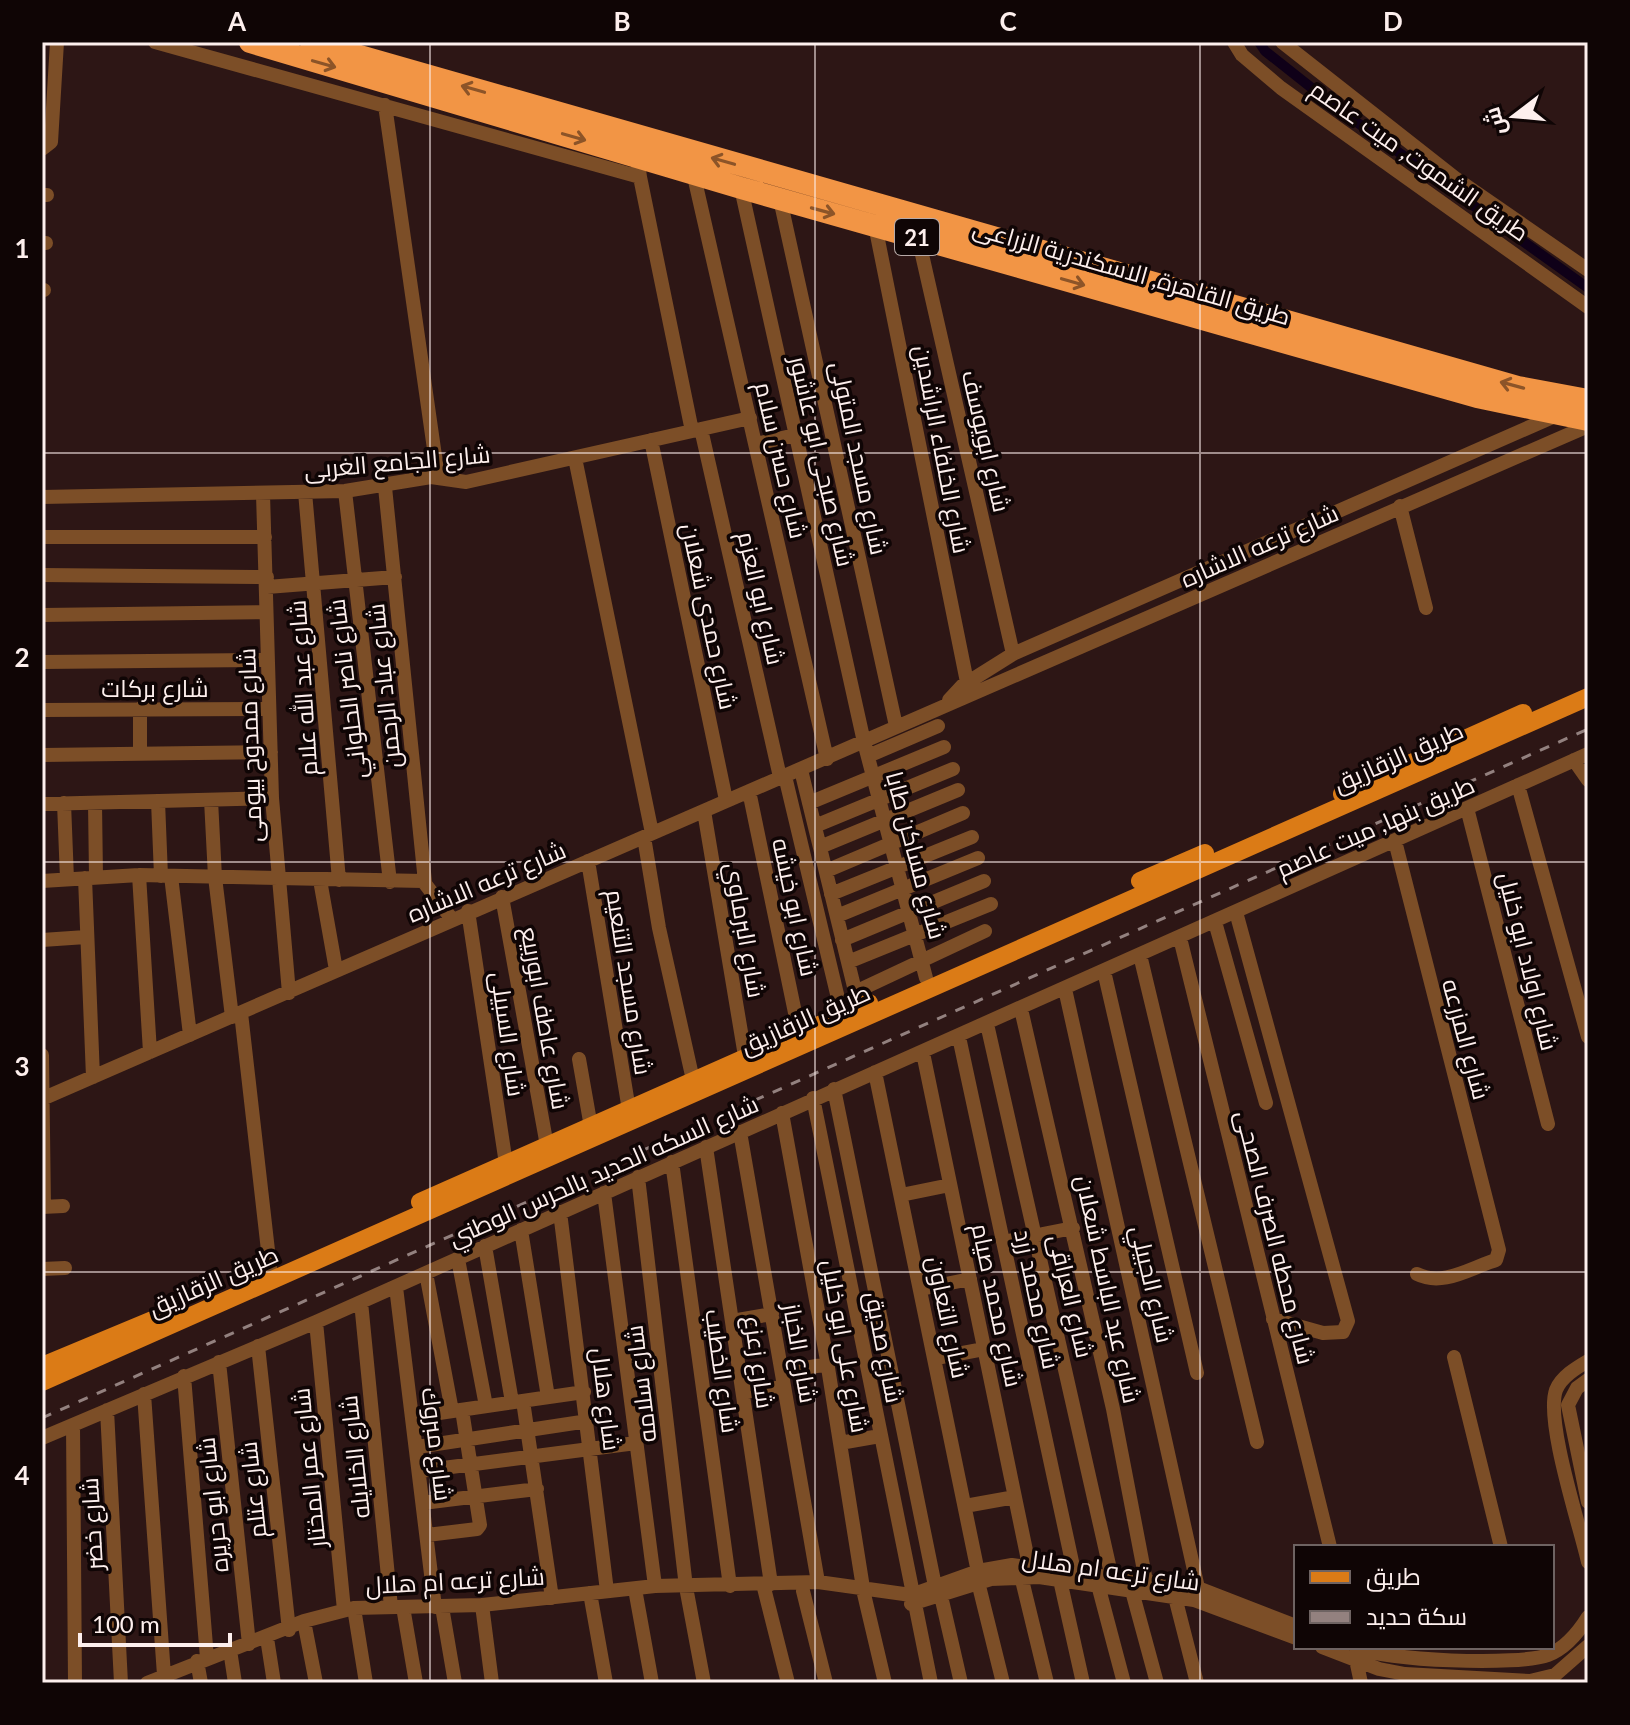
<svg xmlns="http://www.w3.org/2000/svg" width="1630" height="1725" font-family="Lato,Cairo,sans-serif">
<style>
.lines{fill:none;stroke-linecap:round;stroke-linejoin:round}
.canal{stroke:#0f0018;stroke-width:10}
.minor{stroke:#7c4e27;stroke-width:14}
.major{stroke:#db7b16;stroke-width:18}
.highway{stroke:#f29545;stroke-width:22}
.rail{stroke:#93817f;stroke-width:3;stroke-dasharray:10 10;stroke-linecap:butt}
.oneway{stroke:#8c5428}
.grid{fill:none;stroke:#fdefed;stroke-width:2;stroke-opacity:0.55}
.labels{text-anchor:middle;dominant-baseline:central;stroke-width:7;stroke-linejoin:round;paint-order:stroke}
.shield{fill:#0f0505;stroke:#b6a9a7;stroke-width:2}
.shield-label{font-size:22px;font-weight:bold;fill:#fdefed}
.street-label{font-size:24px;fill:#fdefed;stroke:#0f0505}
.neatline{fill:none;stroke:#fdefed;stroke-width:3}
.grid-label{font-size:26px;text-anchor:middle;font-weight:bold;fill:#fdefed}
</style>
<rect width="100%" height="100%" fill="#2d1615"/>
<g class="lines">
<path class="canal" d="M1259,42L1265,51L1337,108L1588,288"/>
<path class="minor" d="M155,42L640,177L637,156
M1234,42L1242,55L1281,88L1588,307
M1282,42L1455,178L1588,270
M385,105L438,477
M42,149L51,142L57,42
M693,172L827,759
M640,177L692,431
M741,188L864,742L926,978
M42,195H47
M780,199L896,726
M875,225L967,682
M918,237L1013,654
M42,243H46
M42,290H44
M701,429L780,777
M651,440L726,800
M756,444L795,435
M575,458L652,833
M385,487L425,882
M345,491L390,882
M305,492L339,880
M263,494L272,798L289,993
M42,497L345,491L431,477L466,482L750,418
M1400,506L1426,608
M42,537H265
M42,575L267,577
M267,587L395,577
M42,615L266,612
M42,662L267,660
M949,700L962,686L1013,654L1557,415
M42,710L268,709
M140,754V709
M42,755L271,752
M868,756L938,726
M1574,760L1588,780
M801,770L859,1007
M785,776L842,1015
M1518,785L1588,1037
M749,791L799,1032
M211,800L215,877L232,1017
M158,801L161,876
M64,803L67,879
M95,803L96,877
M809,803L944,747
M42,804L272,798
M1467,808L1548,1124
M704,811L745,1056
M815,826L953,769
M644,837L659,928L693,1080
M1395,841L1499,1250L1496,1260C1470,1268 1443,1287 1417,1274
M820,847L958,790
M588,861L629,1110
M826,871L963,813
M139,875L150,1052
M171,876L190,1035
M85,878L93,1077
M320,880L336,970
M42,881L139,875L423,881L451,918
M831,894L972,837
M502,897L547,1146
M468,911L506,1164
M1236,912L1348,1321L1343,1332L1323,1333L1273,1319
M837,916L978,858
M1215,922L1266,1103
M1180,938L1330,1547
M42,940L86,937
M842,940L984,881
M1140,955L1257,1442
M848,962L991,904
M1104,971L1197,1373
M1065,989L1198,1588
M855,992L985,931
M1021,1009L1113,1409L1146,1581
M241,1013L270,1268
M987,1024L1112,1578
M959,1037L1074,1571
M923,1053L1029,1565
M42,1055L44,1207
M579,1059L591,1127
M875,1072L979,1577
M834,1089L935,1586
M813,1098L931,1683
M42,1099L1588,426
M782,1113L826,1355L864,1594L885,1683
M740,1132L818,1582
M706,1147L771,1584
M672,1162L730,1586
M638,1177L686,1587L704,1683
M604,1193L655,1586
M901,1195L950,1185
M42,1207L63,1206
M560,1212L607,1591
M521,1230L548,1397
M1003,1242L1073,1228
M485,1246L512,1402
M458,1259L486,1406
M42,1269L65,1268
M426,1273L452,1411
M396,1287L435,1607
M921,1289L970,1279
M361,1302L391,1607
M732,1321L772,1314
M316,1322L344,1610
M258,1346L289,1630
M1454,1357L1501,1547
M936,1358L984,1349
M1588,1361C1576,1368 1561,1377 1556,1390C1545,1421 1580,1526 1588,1562
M219,1362L249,1644
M782,1372L828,1364
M184,1376L207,1658
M1588,1380L1577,1388L1568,1405L1588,1502
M743,1392L784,1387
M144,1394L164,1675
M523,1401L552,1598
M107,1410L121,1683
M412,1417L584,1392
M73,1425L75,1683
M42,1438L316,1322L1588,754
M840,1443L880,1436
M417,1447L588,1421
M420,1471L636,1443
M423,1503L537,1489
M965,1506L1015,1497
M427,1535L477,1529L480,1525L462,1410
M1021,1576L1047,1683
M1060,1580L1083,1683
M978,1582L1003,1683
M763,1584L788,1683
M1098,1585L1124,1683
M635,1589L652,1683
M803,1591L826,1683
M1132,1591L1157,1683
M590,1593L606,1683
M941,1596L961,1683
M1175,1597L1197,1683
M911,1604L991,1579L1039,1577L1194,1600L1296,1638
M482,1605L492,1683
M403,1607L416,1683
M442,1607L455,1683
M354,1608L366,1683
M304,1621L316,1683
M267,1638L274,1683
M1322,1647L1379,1669L1405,1674L1530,1681L1555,1675L1588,1646
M1356,1647C1382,1661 1520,1666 1548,1655C1566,1648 1578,1633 1588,1617
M230,1650L235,1683
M1355,1655L1361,1683
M197,1661L201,1683
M147,1683L304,1621L354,1608L482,1605L655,1586L818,1582L911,1595L978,1571L1012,1565L1198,1588L1296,1626"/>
<path class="major" d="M1342,794L1523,713
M1140,881L1205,853
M420,1202L869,1003
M42,1366L174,1311
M42,1382L1588,697"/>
<path class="highway" d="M250,42L741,188L1477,397L1588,420
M311,42L1518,387L1588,400"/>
<path class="rail" d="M42,1418L1588,729"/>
</g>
<defs><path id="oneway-shaft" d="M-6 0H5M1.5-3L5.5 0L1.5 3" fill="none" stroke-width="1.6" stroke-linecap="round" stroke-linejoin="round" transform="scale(2)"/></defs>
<g class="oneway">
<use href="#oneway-shaft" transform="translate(324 64) rotate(16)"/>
<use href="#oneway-shaft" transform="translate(473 89) rotate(-164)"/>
<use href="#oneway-shaft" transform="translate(574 137) rotate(16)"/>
<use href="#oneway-shaft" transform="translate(723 161) rotate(-164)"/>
<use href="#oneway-shaft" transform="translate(823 211) rotate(15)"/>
<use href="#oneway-shaft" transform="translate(1073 282) rotate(16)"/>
<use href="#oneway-shaft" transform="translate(1512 385) rotate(-165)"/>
</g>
<path class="grid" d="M430,42V1683M815,42V1683M1200,42V1683M42,453H1588M42,862H1588M42,1272H1588"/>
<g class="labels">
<rect class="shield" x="895" y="219" width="44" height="36" rx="6"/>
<g class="shield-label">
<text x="917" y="237">21</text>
</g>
<g class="street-label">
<text transform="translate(1420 160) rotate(35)">طريق الشموت, ميت عاصم</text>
<text transform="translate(1132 271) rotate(16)">طريق القاهرة, الاسكندرية الزراعى</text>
<text transform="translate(987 441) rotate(77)">شارع ابويوسف</text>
<text transform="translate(943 449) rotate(79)">شارع الخلفاء الراشدين</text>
<text transform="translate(860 458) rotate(78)">شارع مسجد المتولى</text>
<text transform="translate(782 460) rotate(77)">شارع حسن سلام</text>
<text transform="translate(397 461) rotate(-5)">شارع الجامع الغربى</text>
<text transform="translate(823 461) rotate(77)">شارع صبحى ابو عاشور</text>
<text transform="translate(1259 545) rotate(-24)">شارع ترعه الاشاره</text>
<text transform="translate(762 598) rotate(77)">شارع ابو العزم</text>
<text transform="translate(710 616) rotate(78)">شارع حمدى شعلان</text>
<text transform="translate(383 686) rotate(-96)">شارع عباد الرحمن</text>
<text x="155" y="687">شارع بركات</text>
<text transform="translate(302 688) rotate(-94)">شارع عبد الله علام</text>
<text transform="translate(346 689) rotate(-97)">شارع ناصر الحلواني</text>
<text transform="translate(249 745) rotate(-92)">شارع ممدوح بيومى</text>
<text transform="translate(1398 756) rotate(-24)">طريق الزقازيق</text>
<text transform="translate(1375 826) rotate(-24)">طريق بنها, ميت عاصم</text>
<text transform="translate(917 855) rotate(75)">شارع مساكن طابا</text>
<text transform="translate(486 881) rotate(-23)">شارع ترعه الاشاره</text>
<text transform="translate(796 907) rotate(78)">شارع ابو خيشه</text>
<text transform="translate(746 930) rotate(80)">شارع البرماوي</text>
<text transform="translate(1529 961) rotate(76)">شارع اولاد ابو خليل</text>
<text transform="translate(630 982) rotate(81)">شارع مسجد التنعيم</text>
<text transform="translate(546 1018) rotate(80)">شارع عاطف ابوربيع</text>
<text transform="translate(805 1018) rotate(-24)">طريق الزقازيق</text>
<text transform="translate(509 1034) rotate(82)">شارع السبيلى</text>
<text transform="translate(1467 1039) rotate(75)">شارع المزرعه</text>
<text transform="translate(603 1170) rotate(-24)">شارع السكه الحديد بالحرس الوطني</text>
<text transform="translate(1276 1237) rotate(76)">شارع محطه الصرف الصحى</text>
<text transform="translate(213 1280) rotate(-24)">طريق الزقازيق</text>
<text transform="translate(1153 1284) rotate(77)">شارع الجبيلي</text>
<text transform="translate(1109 1289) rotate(78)">شارع عبد الباسط شعلان</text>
<text transform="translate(1072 1296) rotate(77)">شارع العراقى</text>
<text transform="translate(1038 1299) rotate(78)">شارع محمد زرد</text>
<text transform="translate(998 1305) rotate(78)">شارع محمد صيام</text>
<text transform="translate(949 1317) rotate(78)">شارع التعاون</text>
<text transform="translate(846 1346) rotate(80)">شارع على ابو خليل</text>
<text transform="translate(885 1347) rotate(79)">شارع صديق</text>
<text transform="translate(801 1353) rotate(80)">شارع الخباز</text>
<text transform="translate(760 1362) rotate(82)">شارع زعزع</text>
<text transform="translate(723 1371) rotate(82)">شارع الخطيب</text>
<text transform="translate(640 1384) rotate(-97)">شارع سلامه</text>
<text transform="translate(607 1399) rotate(83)">شارع هلال</text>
<text transform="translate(438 1444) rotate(83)">شارع مبروك</text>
<text transform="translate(354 1457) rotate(-96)">شارع الخلايله</text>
<text transform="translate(308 1468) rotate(-96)">شارع عمر المختار</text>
<text transform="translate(252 1490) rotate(-96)">شارع عتلم</text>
<text transform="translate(212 1505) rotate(-96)">شارع ابو حريره</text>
<text transform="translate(91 1524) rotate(-93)">شارع خضر</text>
<text transform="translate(1111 1569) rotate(8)">شارع ترعه ام هلال</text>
<text transform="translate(455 1580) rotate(-3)">شارع ترعه ام هلال</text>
</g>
</g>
<rect width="1630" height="1725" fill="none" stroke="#0f0505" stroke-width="88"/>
<rect x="1294" y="1545" width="260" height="104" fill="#0f0505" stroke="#6e6362" stroke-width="2"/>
<rect x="1310" y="1571" width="40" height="12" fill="#db7b16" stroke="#6e6362" stroke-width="2"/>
<text x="1366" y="1585" font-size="24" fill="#fdefed">طريق</text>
<rect x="1310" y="1611" width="40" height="12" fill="#93817f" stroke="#6e6362" stroke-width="2"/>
<text x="1366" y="1625" font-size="24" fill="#fdefed">سكة حديد</text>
<g transform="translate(1514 116) rotate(254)" stroke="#0f0505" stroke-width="6" paint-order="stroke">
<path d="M0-6L14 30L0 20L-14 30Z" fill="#fdefed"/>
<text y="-12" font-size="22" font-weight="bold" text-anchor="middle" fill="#fdefed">ش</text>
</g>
<path d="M80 1633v12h150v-12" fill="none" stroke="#fdefed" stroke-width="4"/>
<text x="92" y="1633" font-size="24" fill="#fdefed" stroke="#0f0505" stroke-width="6" paint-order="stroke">100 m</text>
<rect x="44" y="44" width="1542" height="1637" class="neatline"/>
<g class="grid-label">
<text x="237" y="31">A</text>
<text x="622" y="31">B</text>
<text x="1008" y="31">C</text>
<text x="1393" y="31">D</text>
<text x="22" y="258">1</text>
<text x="22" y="667">2</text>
<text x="22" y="1076">3</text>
<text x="22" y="1485">4</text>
</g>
</svg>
